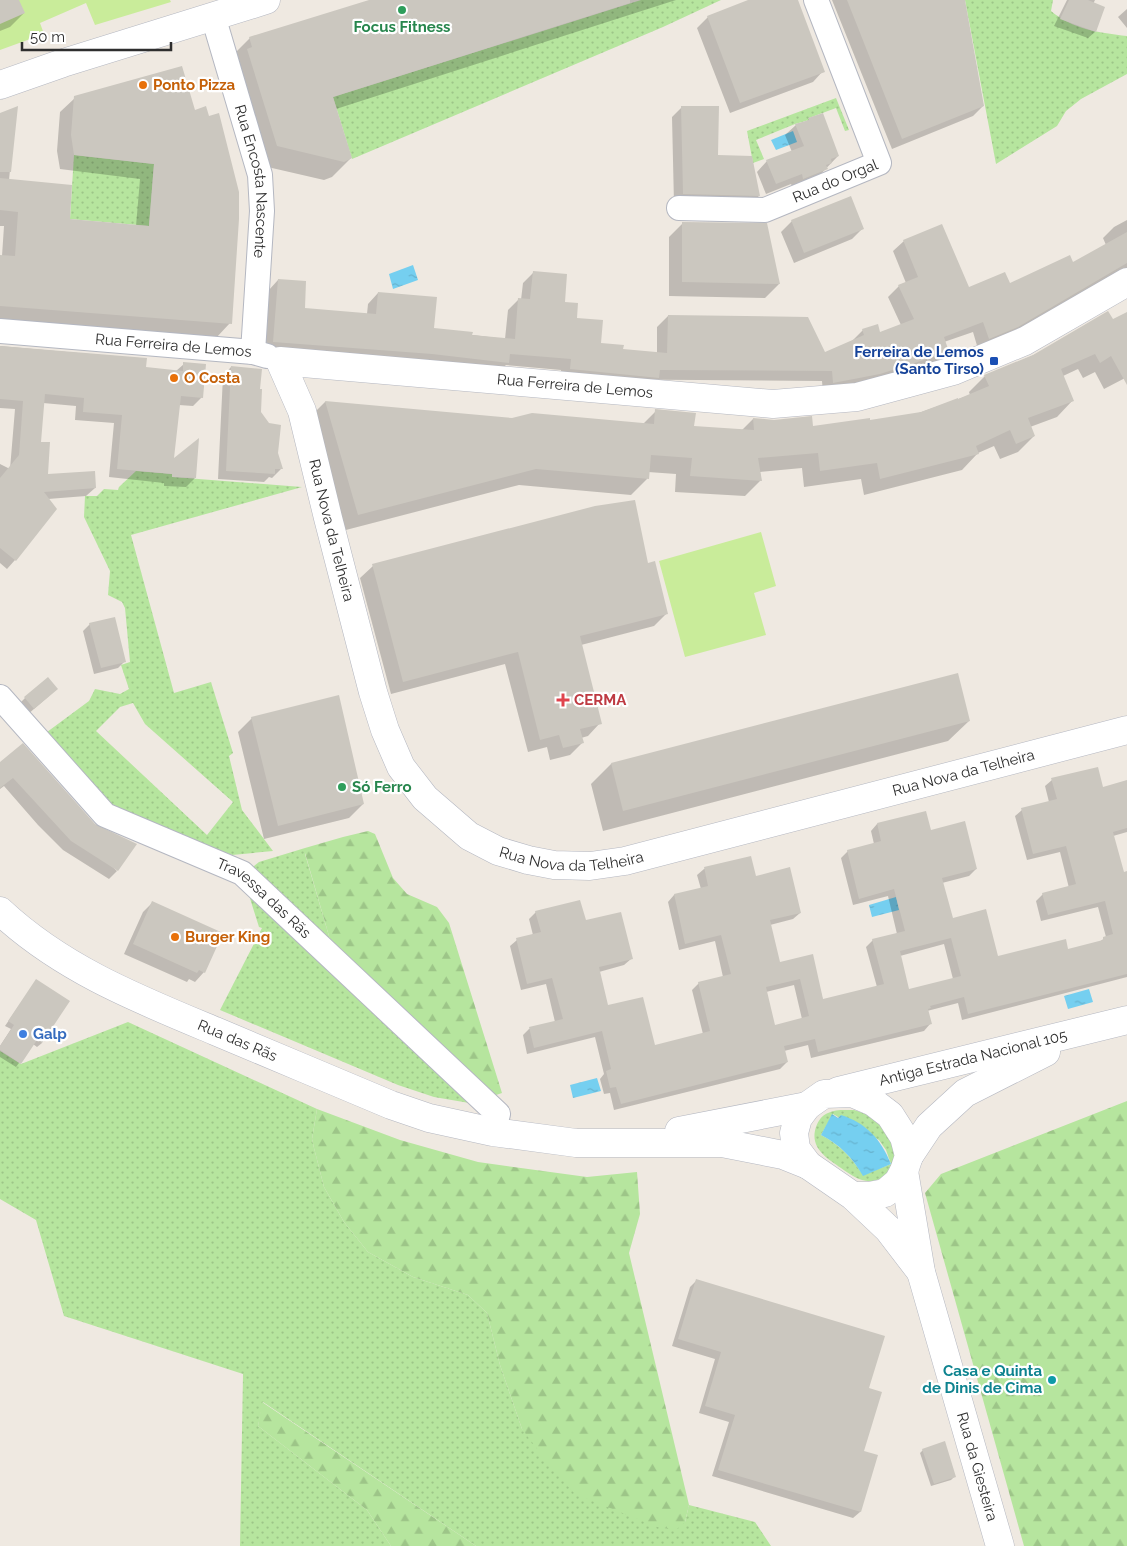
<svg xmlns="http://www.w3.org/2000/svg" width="1127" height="1546" font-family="Raleway,sans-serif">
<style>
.grass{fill:url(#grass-dots);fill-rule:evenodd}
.forest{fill:url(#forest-firs)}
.pitch{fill:#c9ec9a}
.water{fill:url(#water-ripples)}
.shadow{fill:#0003;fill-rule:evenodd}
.building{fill:#cbc7bf;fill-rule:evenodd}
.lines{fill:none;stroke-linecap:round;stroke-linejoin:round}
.minor-casing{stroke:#b4b7c1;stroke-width:26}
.tertiary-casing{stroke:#b4b7c1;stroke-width:29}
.secondary-casing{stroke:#b4b7c1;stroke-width:29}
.minor{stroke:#fff;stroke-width:24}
.tertiary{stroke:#fff;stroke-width:28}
.secondary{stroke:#fff;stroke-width:28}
.leisure-dot{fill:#2e9e5b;stroke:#fff;stroke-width:2}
.food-dot{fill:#e8710a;stroke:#fff;stroke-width:2}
.transit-dot{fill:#1a4fb4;stroke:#fff;stroke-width:2}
.health-dot{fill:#e0444e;stroke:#fff;stroke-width:2}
.shop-dot{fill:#3f7fe0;stroke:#fff;stroke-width:2}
.culture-dot{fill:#0f9aa8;stroke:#fff;stroke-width:2}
.labels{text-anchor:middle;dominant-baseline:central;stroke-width:4.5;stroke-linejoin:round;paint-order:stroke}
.leisure-label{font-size:15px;font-weight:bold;fill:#27864d;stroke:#fff}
.food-label{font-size:15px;font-weight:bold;fill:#c56008;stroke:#fff;text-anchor:start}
.street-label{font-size:15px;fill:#2e2e2e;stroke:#fff}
.transit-label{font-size:15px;font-weight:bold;fill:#164399;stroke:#fff;text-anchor:end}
.health-label{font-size:15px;font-weight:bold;fill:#be3a42;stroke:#fff;text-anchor:start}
.shop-label{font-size:15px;font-weight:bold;fill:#366cbe;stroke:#fff;text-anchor:start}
.culture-label{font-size:15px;font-weight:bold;fill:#0d838f;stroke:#fff;text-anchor:end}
</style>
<defs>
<pattern id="grass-dots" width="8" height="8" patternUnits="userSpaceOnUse" patternTransform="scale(1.25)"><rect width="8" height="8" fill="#b6e59e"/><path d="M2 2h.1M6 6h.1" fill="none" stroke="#9dc588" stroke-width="1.8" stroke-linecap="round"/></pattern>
<pattern id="forest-firs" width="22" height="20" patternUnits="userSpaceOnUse" patternTransform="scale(1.25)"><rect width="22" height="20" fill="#b6e59e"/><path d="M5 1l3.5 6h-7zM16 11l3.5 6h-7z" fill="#9dc588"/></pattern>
<pattern id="water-ripples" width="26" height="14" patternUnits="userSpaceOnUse" patternTransform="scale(1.25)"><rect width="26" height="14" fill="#75cff0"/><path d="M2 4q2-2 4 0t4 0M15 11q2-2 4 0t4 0" fill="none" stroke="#66b2ce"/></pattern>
</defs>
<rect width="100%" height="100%" fill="#efe9e1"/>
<path class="grass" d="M641,0H721L663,27L352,159L333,97Z
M965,0H1053L1051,11C1072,29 1100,33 1127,36V74L1081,99L1066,111L1057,126L996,164Z
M836,98L849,130L845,131L836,108L809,118V120L795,124L756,140L764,159L753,163L747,131Z
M74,155L154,164L149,226L70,219Z
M136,471L172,474L173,477L302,487L131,535L174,693L211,682L233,753L229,756L242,810L273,851L232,855L118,813L43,735L89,701L95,689L120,694L129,689L121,665L130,662L125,608L122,602L108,595L110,571L84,517L85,496H97L104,489L118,490L119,487ZM133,703L145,724L233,802L207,835L96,731L120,707Z
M305,848V854L331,943L253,873L254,866L259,862Z
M247,889L481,1105L434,1097L398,1085L220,1010L262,928L259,927Z
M128,1022L317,1109L312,1139L314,1148L324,1187L344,1222L368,1252L413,1277L468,1295L487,1313L500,1365L522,1429L685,1522L689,1505L755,1522L771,1546H476L263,1402L258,1426L367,1510L391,1546H240L243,1374L64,1316L36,1220L0,1199V1051L21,1064Z
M854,1110C867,1114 882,1120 889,1132C897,1146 898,1168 883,1177C867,1187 854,1177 841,1168C827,1158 809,1148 816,1127C818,1121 822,1115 828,1113C835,1109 846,1110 854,1110ZM833,1114L879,1140L886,1150L891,1164L863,1175C851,1157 840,1145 821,1135Z"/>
<path class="forest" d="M368,831L375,834L393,878L407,894L437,907L449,923L502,1093L493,1096L331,943L305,853V848L343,837Z
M1127,1101V1546H1024L925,1193L941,1174Z
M317,1109L400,1140L478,1162L587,1177L637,1172L640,1214L629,1253L689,1505L685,1522L677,1529L660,1528L575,1494L548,1463L522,1429L500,1365L487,1313L468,1295L413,1277L368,1252L344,1222L324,1187L314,1148L312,1139Z
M262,1402L476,1546H391L367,1510L258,1426Z"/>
<path class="pitch" d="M0,0H170L171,2L95,25L86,3L40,23L44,34L0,50Z
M761,532L776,586L754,593L766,635L685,657L659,561Z"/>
<path class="water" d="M793,131L797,142L776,150L771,140Z
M413,265L418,280L393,289L389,274Z
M896,897L899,910L872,917L869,905Z
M1089,989L1093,1002L1068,1009L1064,996Z
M597,1078L601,1091L573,1098L570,1085Z
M832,1114L838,1118L841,1115C866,1123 881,1139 891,1164L863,1176C852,1157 840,1145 821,1135Z"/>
<path class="shadow" d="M0,0H18L24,13L10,27L0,31Z
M373,0H676L336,109L351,158L332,177L324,180L259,165L231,57L250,38Z
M752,0H796L823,71L813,82L730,113L697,28L708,17Z
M832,0H964L983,106L973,116L892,149Z
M1067,0H1095L1093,4L1095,32L1088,38L1054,26Z
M1127,9V28L1118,17Z
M181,67L230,323L216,338L0,321V256H2L4,226H0V114L16,108L9,180L69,220L136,226L140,179L60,169L57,151L60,112L75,98Z
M682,107L716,156L759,196L749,205L674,204L672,117Z
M809,119L838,156L816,179L793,188L791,184L766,194L757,172L767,161L792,152L785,135L796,125L806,122Z
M1127,220V270L1006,337L978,349L973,332L944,342L948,352L937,362L823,393L822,381L560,379L561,370L506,365L497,373L263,352L268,291L278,280L303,309L367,314L368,304L378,293L433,330L505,339L508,310L519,299L521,300L523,283L533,273L563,303L576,319L600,344L622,350L657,353V327L668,316L825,354L852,341L863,330L879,333L901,325L888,297L899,286L906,283L893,251L904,241L968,289L1009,285L1073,263L1106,245L1103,238L1114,227Z
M792,221L863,228L852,239L794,263L781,232Z
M683,223L779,284L765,298L669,296V237Z
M1127,313V377L1104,389L1095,372L1083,378L1078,369L1063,376L1073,400L1057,417L1030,427L1034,436L1018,452L1000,459L994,446L978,453L962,470L864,495L861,479L804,487L802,468L760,472L761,480L745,496L675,492L676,474L648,472L647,479L631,495L519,485L342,531L309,418L325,402L512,419L642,425L656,411L693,427L742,430L753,419L774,421L812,428L869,422L910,416L970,395L969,392L985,376L1113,321Z
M0,346L145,359V368L176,371L184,364L202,397L193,406L179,405L172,461L195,478L186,487L164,486V483L109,477L114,423L75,420L76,406L43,403L40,443L47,475L95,488L86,496L48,499L15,560L7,569L0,563V464L10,469L15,409L0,408Z
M231,367L259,391L260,412L277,453L281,469L272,478L269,477L264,482L218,479L223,376Z
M647,564L667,613L654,626L581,645L600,723L588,736L581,738L583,742L570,755L550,760L547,747L528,752L505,664L391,694L360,578L373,566Z
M90,624L125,661L118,668L94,674L83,631Z
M49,696L27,715L18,705L25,698Z
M252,718L363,804L349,818L264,839L238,732Z
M969,721L948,741L603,831L591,784L611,764Z
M0,764L117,871L109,879L63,850L38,825L4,786L0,789Z
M1052,780L1102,788L1127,782V832L1113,836L1123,873L1127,872V977L962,1020L958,1003L927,1011L930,1024L924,1031L811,1058L808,1045L784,1051L787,1062L780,1069L614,1110L610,1093L604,1094L600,1079L604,1074L595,1037L527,1054L523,1035L529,1029L555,1022L546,984L521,990L510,946L517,940L533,935L529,919L536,912L585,922L631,959L624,965L599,972L607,1007L655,1046L703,1034L692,990L699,983L723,977L715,941L679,950L668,902L674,895L701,889L697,875L704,869L750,857L755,877L800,913L793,919L770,925L779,963L812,956L823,1001L877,987L866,947L873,940L897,934L888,896L853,905L841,858L848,851L874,844L871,831L877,824L930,831L976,869L969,876L942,883L952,919L997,958L1067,950L1098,943L1106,937L1098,907L1041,921L1036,901L1043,894L1069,888L1060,852L1027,860L1015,816L1022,810L1049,802L1045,786ZM944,944L953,979L908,990L900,956ZM794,985L802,1019L774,1026L766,992Z
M153,902L204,972L195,982L189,979L187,982L124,954L143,912Z
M36,981L42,1043L37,1047L33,1044L16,1067L0,1057V1046L11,1029L5,1026Z
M697,1280L868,1389L863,1452L876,1456L860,1512L853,1518L712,1476L729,1422L699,1413L715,1359L672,1346L690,1287Z
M923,1450L954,1477L951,1480L931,1486L920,1453Z"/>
<path class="building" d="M0,0H19L25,13L0,24Z
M369,0H630V3L333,97L352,158L344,162L277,146L247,49L252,47L249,37Z
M748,0H798L825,72L740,103L707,16Z
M847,0H965L984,106L902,139Z
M1069,0H1088L1105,7L1096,32L1060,19Z
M182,66L195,110L206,106L209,116L219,113L239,192V219L232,324L0,306V255L15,256L18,212L0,210V178L72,185L70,219L149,226L154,164L74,155L71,135L74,96Z
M18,106L11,172H0V113Z
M681,106H719L718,155L752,156L760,196L683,194Z
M823,113L839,156L831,159L832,163L826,165L828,169L803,179L802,174L776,184L766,160L804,146L795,124L809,120L808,118Z
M851,196L864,229L804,253L791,220Z
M682,222L767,223L780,284L682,282Z
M942,224L969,287L1005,272L1010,283L1070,255L1073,262L1127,232V263L1018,327L989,339L983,322L944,337L949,352L880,374L833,383L832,371L660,370L659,378L570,369L571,359L510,354L509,363L432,354L273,342L278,279L306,281L305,308L376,314L378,292L437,297L434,328L473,332L472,335L515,339L518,298L530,299L533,271L567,274L565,302L578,303L577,318L603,320L601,343L624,345L623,349L667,353L668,315L808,317L825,352L864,335L862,329L878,324L880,332L914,319L898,285L918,277L903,240Z
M1108,311L1113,319L1127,312V385L1111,356L1100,363L1095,354L1061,369L1074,401L1028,418L1035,436L1016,444L1010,430L976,446L979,454L880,479L877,463L820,471L818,453L758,458L762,481L690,476L692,458L651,455L649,479L536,469L358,515L325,401L512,418L532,413L654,424L655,409L696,413L694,426L754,430L753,418L774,420L812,416L813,426L870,418V420L921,412L958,398V399L989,386L984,375L1033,355Z
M0,346L147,358L146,367L183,371V362L206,364L203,398L181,396L174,458L199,438L196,478L172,477V474L117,469L122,415L83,412L84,398L45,394L41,442H50L48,474L95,471L96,488L44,492L57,509L16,561L0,548V478L19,455L23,401L0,399Z
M231,366L262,369L260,389H262L261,412L269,423L281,425L278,453L283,469H275V474L226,471Z
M635,500L648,563L655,561L668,614L580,636L602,724L580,729L584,743L563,748L559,735L540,740L518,652L403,682L372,564L595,506Z
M115,617L126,662L101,668L89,623Z
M958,673L970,721L623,811L611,763Z
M48,677L58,689L34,709L24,697Z
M339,695L364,804L278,826L251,717Z
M23,743L95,824L137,844L118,871L71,841L13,778L0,788V762Z
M1098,767L1103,787L1127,780V828L1113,832L1124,872L1127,871V974L968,1014L964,997L930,1006L931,1008L928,1009L932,1024L818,1052L815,1039L784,1046L788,1062L621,1104L616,1087L610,1088L606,1071L611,1069L602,1031L534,1048L529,1027L563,1019L552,978L527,984L516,938L541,932L535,911L580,900L586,920L621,912L633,959L599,967L608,1005L643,997L655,1045L710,1031L698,982L731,974L721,935L685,944L674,894L708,886L704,867L751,856L756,876L790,867L801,913L770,920L780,962L813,954L823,999L884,984L872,939L905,931L894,889L859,899L847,850L881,841L877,823L926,811L931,830L965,821L977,869L942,878L953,918L986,909L998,956L1066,939L1068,949L1103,940V937L1113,934L1105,901L1048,915L1042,893L1076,884L1066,846L1033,854L1021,808L1057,799L1051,778ZM951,938L961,976L909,989L900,951ZM800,979L809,1016L775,1025L766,987Z
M152,901L223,933L205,973L199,970L197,973L133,944Z
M36,979L70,1001L42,1043L37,1040L21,1064L0,1050V1046L14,1025L8,1021Z
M696,1279L885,1336L869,1388L882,1392L864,1451L878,1455L861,1512L718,1470L735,1415L705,1406L721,1352L678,1339Z
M945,1441L956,1477L934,1484L922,1449Z"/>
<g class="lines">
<defs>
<g id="minor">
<path id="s1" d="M213,16L260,175L262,211L253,352"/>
<path id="s2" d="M679,208L765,210L879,163L816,0"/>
<path id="s3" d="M0,331L253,352L267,356"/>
<path id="s4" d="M0,697L105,815L242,873L498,1114L493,1132"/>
</g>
<g id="tertiary">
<path d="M0,85L63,63L266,0"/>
<path id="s5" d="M1127,282L1025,341L953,371L857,397L773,404L280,361L302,411L328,518L373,692L385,730L401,767L425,798L469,836L498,851L528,860L554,865L590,866L625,861L1127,730"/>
</g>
<g id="secondary">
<path id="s6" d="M0,911C62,969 138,999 215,1031C274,1056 332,1080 391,1105L429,1118L493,1132L576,1143H722L783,1155L808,1165"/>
<path id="s7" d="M838,1091L1127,1020"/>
<path d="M679,1131L807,1106"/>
<path d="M909,1156L929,1126L965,1093L1046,1052"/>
<path id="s8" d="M904,1171L921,1272L1000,1546"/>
<path d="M853,1196H869L885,1193L898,1182L904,1171L909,1156L904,1137L890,1115L873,1102L852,1093L824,1094L807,1106L798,1118L794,1133L796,1149L808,1165L853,1196L888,1229L921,1272"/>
</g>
</defs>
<use href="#minor" class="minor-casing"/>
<use href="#tertiary" class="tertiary-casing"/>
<use href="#secondary" class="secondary-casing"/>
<use href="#minor" class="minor"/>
<use href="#tertiary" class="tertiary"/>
<use href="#secondary" class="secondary"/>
</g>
<g class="leisure-dot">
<circle cx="402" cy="10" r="5"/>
<circle cx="342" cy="787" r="5"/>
</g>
<g class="food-dot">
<circle cx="143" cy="85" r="5"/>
<circle cx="174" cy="378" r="5"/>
<circle cx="175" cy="937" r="5"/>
</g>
<rect class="transit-dot" x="989" y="356" width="10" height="10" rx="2.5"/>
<path class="health-dot" d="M560.5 692.5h5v5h5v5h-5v5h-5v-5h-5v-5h5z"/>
<circle class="shop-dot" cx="23" cy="1034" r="5"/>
<circle class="culture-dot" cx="1052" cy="1380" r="5"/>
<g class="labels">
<g class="leisure-label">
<text x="402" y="27">Focus Fitness</text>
<text x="352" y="787" text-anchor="start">Só Ferro</text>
</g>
<g class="food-label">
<text x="153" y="85">Ponto Pizza</text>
<text x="184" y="378">O Costa</text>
<text x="185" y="937">Burger King</text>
</g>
<g class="street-label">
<text stroke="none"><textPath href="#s2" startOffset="162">Rua do Orgal</textPath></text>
<text stroke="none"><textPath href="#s1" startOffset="171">Rua Encosta Nascente</textPath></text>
<text stroke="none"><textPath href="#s3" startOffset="174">Rua Ferreira de Lemos</textPath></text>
<text transform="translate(575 386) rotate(5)">Rua Ferreira de Lemos</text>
<text stroke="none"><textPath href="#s5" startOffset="1052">Rua Nova da Telheira</textPath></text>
<text stroke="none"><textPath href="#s5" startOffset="1908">Rua Nova da Telheira</textPath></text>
<text stroke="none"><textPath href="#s5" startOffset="1504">Rua Nova da Telheira</textPath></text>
<text stroke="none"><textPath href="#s4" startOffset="339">Travessa das Rãs</textPath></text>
<text stroke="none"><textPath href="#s6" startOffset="272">Rua das Rãs</textPath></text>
<text stroke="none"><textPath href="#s7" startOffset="139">Antiga Estrada Nacional 105</textPath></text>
<text stroke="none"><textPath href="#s8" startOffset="305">Rua da Giesteira</textPath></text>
</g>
<g class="transit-label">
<text x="984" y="352">Ferreira de Lemos<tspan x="984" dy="17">(Santo Tirso)</tspan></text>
</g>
<g class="health-label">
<text x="574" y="700">CERMA</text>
</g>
<g class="shop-label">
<text x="33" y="1034">Galp</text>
</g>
<g class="culture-label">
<text x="1042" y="1371">Casa e Quinta<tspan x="1042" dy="17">de Dinis de Cima</tspan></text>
</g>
</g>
<path d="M22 42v8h149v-8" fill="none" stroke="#2e2e2e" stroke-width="2.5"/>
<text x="30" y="42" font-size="15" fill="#2e2e2e" stroke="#ffffff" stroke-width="4" paint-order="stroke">50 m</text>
</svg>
